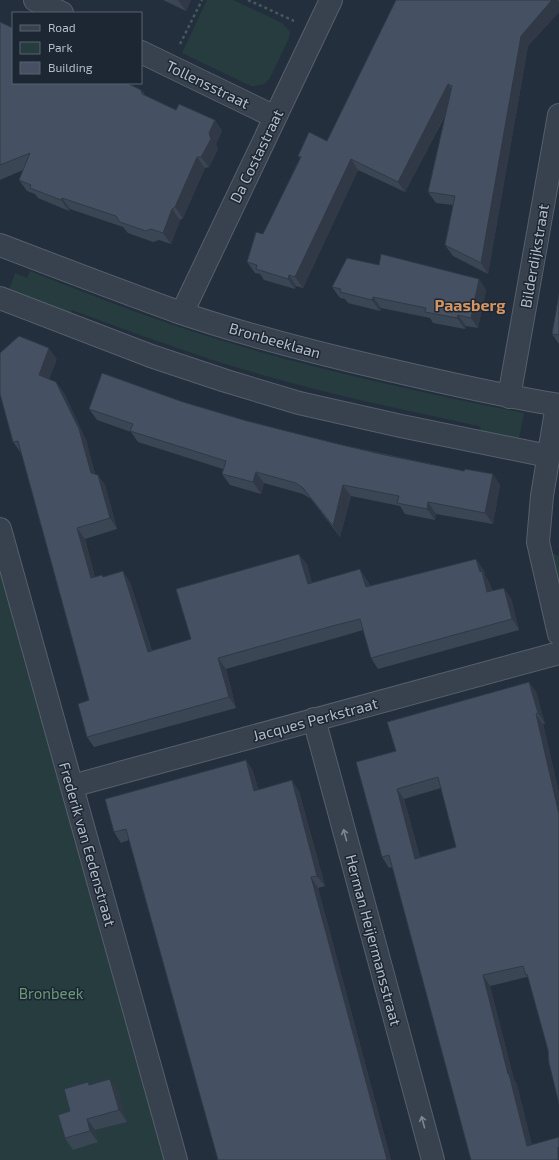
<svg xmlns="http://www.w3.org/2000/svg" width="559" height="1160" font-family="'Exo 2',sans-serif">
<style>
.green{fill:#263c3f}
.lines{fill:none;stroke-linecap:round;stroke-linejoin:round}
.minor-casing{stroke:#565f6c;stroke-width:24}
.tertiary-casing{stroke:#565f6c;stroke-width:24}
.path{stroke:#44595c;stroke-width:2.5;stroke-dasharray:3 3;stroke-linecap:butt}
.minor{stroke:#38414e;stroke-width:22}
.tertiary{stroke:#38414e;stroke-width:22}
.wall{fill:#3b4654;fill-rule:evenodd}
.shaded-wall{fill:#303945}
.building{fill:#455162;stroke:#303945;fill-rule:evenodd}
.oneway{stroke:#7c8592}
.labels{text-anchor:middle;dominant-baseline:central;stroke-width:3;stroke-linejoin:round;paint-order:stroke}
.street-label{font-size:15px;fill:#b4bcc9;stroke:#1d2633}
.park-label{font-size:15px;fill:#6b9a76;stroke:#1d2633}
.neighbourhood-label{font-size:16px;font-weight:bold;fill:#d59563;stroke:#1d2633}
</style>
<rect width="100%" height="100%" fill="#242f3e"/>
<path class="green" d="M207,0H233L282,23L290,32L289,38L270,78L264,84L255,86H251L182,53Z
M30,271C86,293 141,315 197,333C304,367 414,391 524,413L518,443L479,435L481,428L478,426C405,410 331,395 259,374C196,356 134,333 72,310L69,318L8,293L15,273L27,278Z
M551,553L559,556V588Z
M0,564L166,1160H0Z"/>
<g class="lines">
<defs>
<path id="minor" d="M35,0L62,13
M141,52L275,117
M0,298L151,356L226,381L299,403L401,426L548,456
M182,313L331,0
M509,397L559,115
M557,405L542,496L538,542L559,634
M0,529L176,1160
M314,719L433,1160
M72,786L559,653"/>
<path id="tertiary" d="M0,245C60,268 120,291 181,313C249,336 320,354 390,370C446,383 502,396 559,405"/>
</defs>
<use href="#minor" class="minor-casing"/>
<use href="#tertiary" class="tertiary-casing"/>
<path class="path" d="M248,0L294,21
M180,44L202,0"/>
<use href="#minor" class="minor"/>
<use href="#tertiary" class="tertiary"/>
</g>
<path class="wall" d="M163,0H191L186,11Z
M396,0H559V12L528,46L488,274L453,256L445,245L453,205L436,203L428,192L446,114L405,192L358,170L303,288L296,286L295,289L264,280L260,274L255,273L247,262L263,234L300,158L298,156L327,141Z
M0,22L13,83L141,90L145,95L176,110L215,120L222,131L216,144L218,149L209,167L205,168L183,218L180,220L171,244L159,240L153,242L128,233L123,227L70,209L69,211L38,198L35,194L27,191L19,180L23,170L0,180Z
M379,265L479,279L486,290L478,328L466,326L465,329L433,323L430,318L381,308L380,311L348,303L345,299L340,298L332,287Z
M559,294V344L552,334Z
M57,359L49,379L56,382L64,393L86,440L95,474L98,475L105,485L117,529L85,539L95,577L102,575L103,577L130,582L152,651L191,639L307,564L312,583L367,580L370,586L484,570L485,576L489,582L492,591L511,598L519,630L378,669L371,658L363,630L343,636L226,669L236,708L94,747L87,737L89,700L21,453L13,442Z
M183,402L247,421L338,444L464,471L493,474L500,485L493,524L436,514L435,520L405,514L400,506L351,496L340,537L311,499L303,494L264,483L261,494L230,485L222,474L223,469L138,442L131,432L97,420L89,409Z
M529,682L536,692L545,724H543L559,793V1104L548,1050L529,979L527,977L490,986L514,1080L517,1084L471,1160L393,867L389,868L382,857L396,751ZM441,788L456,847L420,857L404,799Z
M246,760L253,771L258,789L299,791L325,886L318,888L391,1160H218L129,840L121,843L114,832Z
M88,1082L90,1085L118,1090L127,1122L95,1130L98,1142L73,1150L65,1138L70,1111Z"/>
<path class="shaded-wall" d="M178,0H191L186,11Z
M552,0H557L559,2V12L528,46L488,274L481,263L521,36Z
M448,84L455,95L405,192L398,182Z
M215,120L222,131L216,144L218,149L209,167L201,157L209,133Z
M197,157L205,168L183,218L175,207Z
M351,159L358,170L303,288L295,277Z
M62,198L70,209L69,211L61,200Z
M172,209L180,220L171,244L163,233Z
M289,275L296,286L295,289L288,279Z
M479,279L486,290L478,328L471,318Z
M373,297L381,308L380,311L372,300Z
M458,315L466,326L465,329L457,318Z
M49,348L57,359L46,386L39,375Z
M56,382L64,393L86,440L98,484L91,473Z
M256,472L264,483L261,494L253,482Z
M493,474L500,485L493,524L485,513Z
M98,475L105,485L117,529L110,518Z
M343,485L351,496L340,537L333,526Z
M428,502L436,514L435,520L427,509Z
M77,528L85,539L98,589L91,578Z
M299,554L307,564L315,594L308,584Z
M476,559L484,570L485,576L489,582L494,603L487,592L480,572Z
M360,569L367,580L373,598L366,587Z
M123,571L130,582L155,663L148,652Z
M504,588L511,598L519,630L512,619Z
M218,658L226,669L236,708L229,697Z
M529,682L536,692L545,724L538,713Z
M536,714L543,724L559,793V814Z
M246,760L253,771L261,801L254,791Z
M292,780L299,791L325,886L317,876Z
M397,789L404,799L423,869L415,859Z
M311,877L318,888L391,1160H387Z
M483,975L490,986L514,1080L517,1084L535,1156L527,1146L508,1074Z
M110,1079L118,1090L127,1122L119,1110Z
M87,1119L95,1130L98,1142L90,1131Z
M558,1147L559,1148V1160H558Z"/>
<path class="building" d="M396,0H552L521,36L481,263L445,245L455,196L428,192L452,86L448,84L398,182L351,159L295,277L289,275L288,279L256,269L257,265L247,262L256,232L263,234L301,157L298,156L309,132L327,141Z
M0,22L13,28V83H127L141,90L142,94L176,110L179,104L215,120L209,133L211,139L201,157H197L175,207L172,209L163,233L151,229L146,231L120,222L116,216L62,198L61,200L30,188L31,185L19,180L30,153L0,165Z
M381,254L479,279L471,318L458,315L457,318L425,312L426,308L373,297L372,300L340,292L341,289L332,287L347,258L379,265Z
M559,294V335L552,334Z
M19,336L49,348L39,375L56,382L79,429L91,473L98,475L110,518L77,528L91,578L102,575L103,577L123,571L148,652L191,639L176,589L299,554L308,584L360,569L366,587L476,559L480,572L482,571L487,592L504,588L512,619L371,658L360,619L336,625L218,658L229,697L87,737L78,704L89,700L18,441L13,442L0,394V353Z
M102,373L183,402L247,421L338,444L380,454L464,471L465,469L493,474L485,513L428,502L427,509L397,503L399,496L343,485L333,526L303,488L296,483L256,472L253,482L222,474L226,461L130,431L133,424L89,409Z
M529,682L538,713L536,714L559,814V1104L549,1063L548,1050L527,974L526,975L523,966L483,975L508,1074H509L527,1146L559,1137V1149L558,1147V1160H471L389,855L382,857L356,762L396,751L387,722ZM438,777L456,847L415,859L397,789Z
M246,760L254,791L292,780L317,876L311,877L387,1160H218L126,829L114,832L105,799Z
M110,1079L119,1110L87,1119L90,1131L65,1138L58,1115L70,1111L64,1089L88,1082L89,1085Z"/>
<defs><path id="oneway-shaft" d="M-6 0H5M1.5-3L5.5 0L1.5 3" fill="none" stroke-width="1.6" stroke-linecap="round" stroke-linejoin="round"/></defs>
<g class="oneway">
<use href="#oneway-shaft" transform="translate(345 835) rotate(-105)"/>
<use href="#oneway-shaft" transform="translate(423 1122) rotate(-105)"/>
</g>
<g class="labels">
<g class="street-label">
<text transform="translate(208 84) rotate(26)">Tollensstraat</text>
<text transform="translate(256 156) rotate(-64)">Da Costastraat</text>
<text transform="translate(534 256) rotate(-80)">Bilderdijkstraat</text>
<text transform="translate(275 340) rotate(16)">Bronbeeklaan</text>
<text transform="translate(315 719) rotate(-15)">Jacques Perkstraat</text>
<text transform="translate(88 844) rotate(74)">Frederik van Eedenstraat</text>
<text transform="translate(374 940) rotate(75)">Herman Heijermansstraat</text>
</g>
<g class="park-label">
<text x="51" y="993">Bronbeek</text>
</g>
<g class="neighbourhood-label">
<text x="470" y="304">Paasberg</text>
</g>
</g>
<rect x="12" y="12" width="130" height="72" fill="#1d2633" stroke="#59626f"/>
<rect x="20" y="25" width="20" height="6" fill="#38414e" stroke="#59626f"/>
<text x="48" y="32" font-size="12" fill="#b4bcc9">Road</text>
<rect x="20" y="42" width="20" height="12" fill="#263c3f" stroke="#59626f"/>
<text x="48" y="52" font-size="12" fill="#b4bcc9">Park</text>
<rect x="20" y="62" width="20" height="12" fill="#455162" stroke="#59626f"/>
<text x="48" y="72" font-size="12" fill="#b4bcc9">Building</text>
</svg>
